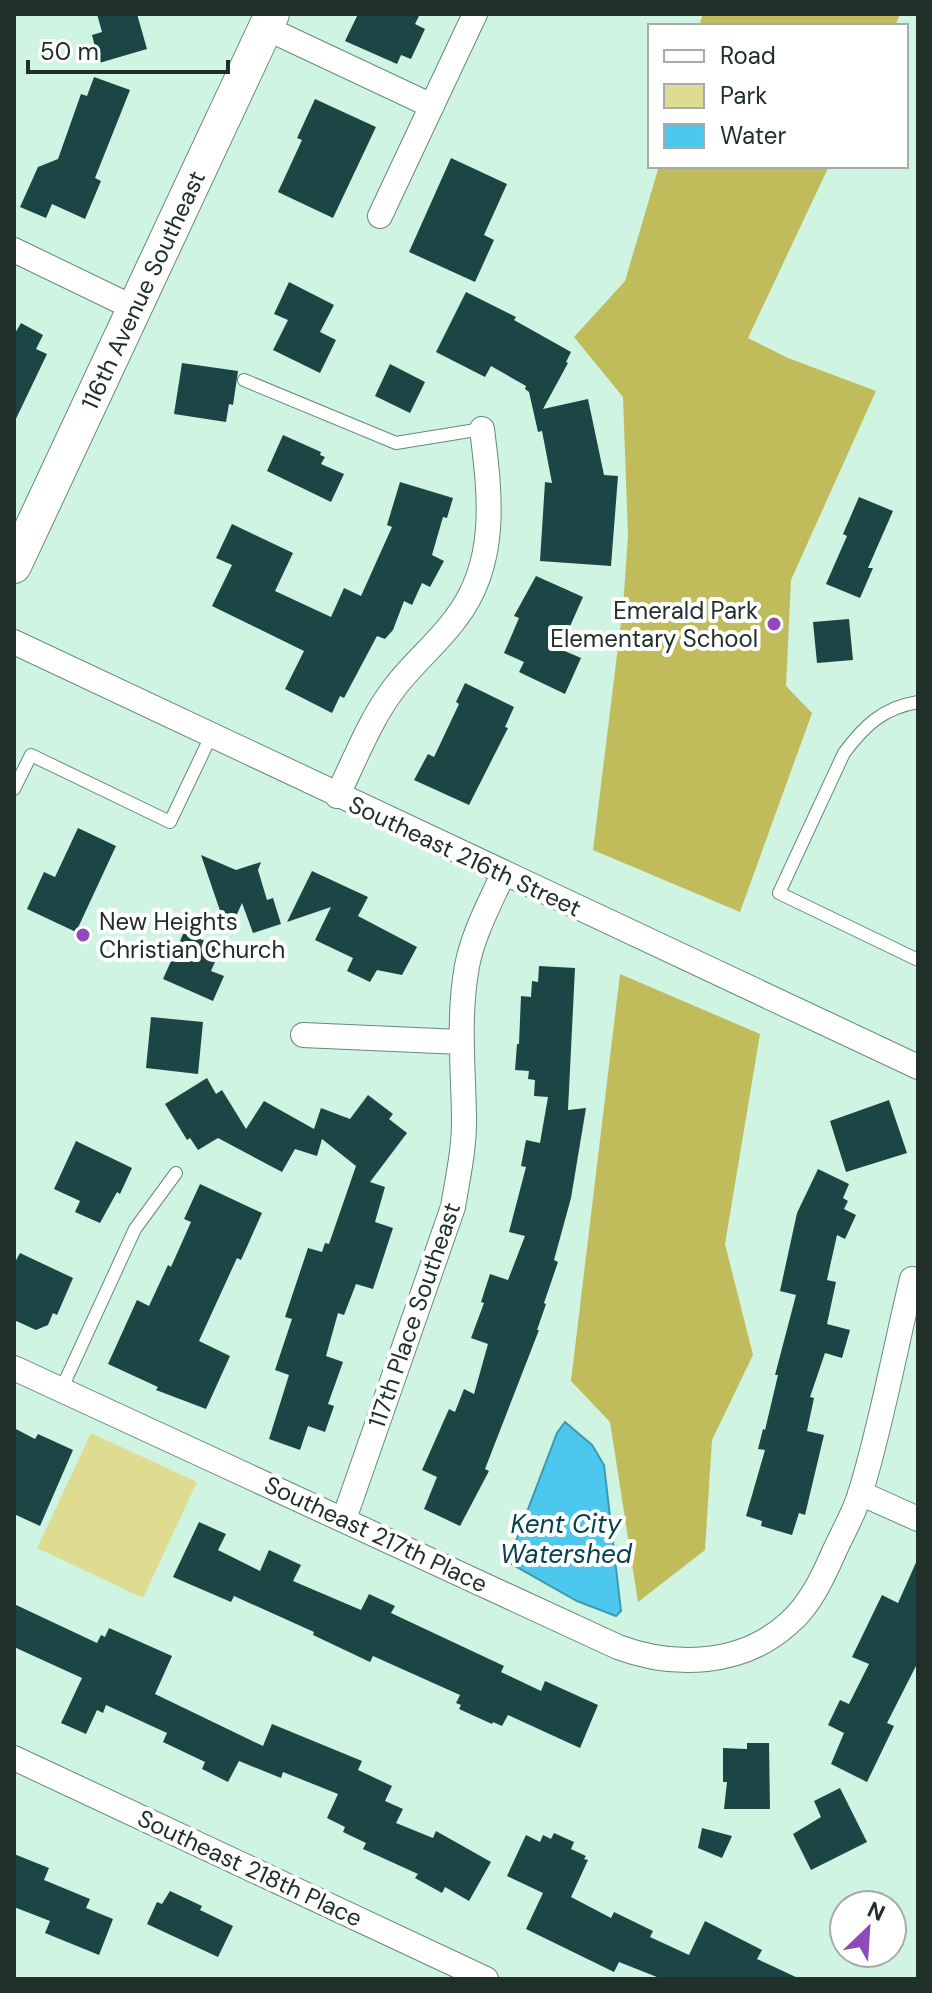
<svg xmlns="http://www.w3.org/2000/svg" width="932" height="1993" font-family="'DM Sans',sans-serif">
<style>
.green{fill:#dedc91}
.forest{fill:#c0bc5b}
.water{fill:#4cc7ee;stroke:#3f99b3;stroke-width:2}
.building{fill:#1c4645}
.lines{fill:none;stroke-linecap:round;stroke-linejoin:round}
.lane-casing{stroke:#678a7a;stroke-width:14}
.street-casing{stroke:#678a7a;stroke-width:26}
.secondary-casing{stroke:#678a7a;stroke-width:36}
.lane{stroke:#fff;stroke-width:12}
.street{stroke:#fff;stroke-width:24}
.secondary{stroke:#fff;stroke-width:34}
.poi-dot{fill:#8f49bd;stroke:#fff;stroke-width:3}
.labels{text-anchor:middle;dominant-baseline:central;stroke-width:8;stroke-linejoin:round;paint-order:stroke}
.street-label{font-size:24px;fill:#202f28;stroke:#fff}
.poi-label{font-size:24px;fill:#202f28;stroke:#fff;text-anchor:end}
.water-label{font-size:26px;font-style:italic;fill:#074050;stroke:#fff}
</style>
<rect width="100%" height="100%" fill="#cff4e2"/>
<path class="green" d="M91,1433L197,1482L143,1598L37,1548Z"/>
<path class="forest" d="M703,14H900L895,26H699Z
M659,166H829L748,338L788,358L876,391L791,580L786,686L812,713L740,912L593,850L623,606L628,536L623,397L574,337L625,281Z
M620,974L760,1034L725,1244L753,1355L712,1440L705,1550L638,1602L610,1422L571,1381Z"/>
<path class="water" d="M565,1422L592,1445L604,1465L621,1611L616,1616L577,1601L508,1562L557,1433Z"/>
<path class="building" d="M97,14H137L147,49L99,63L92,35L102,32Z
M358,14H420L415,24L425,29L411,59L401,55L397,64L345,41Z
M94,77L130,90L95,178L101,181L85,219L52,204L46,218L20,207L38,167L58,159L81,94L87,96Z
M315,99L376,127L333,218L278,192L302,140L297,138Z
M451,158L507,184L484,235L494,240L475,282L409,252Z
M289,282L334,305L320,332L336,340L320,373L273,350L288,320L274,314Z
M466,292L516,317L514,320L571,352L566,362L568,363L543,409L588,399L604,475L618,476L611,566L540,561L545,482L552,483L542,431L538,432L529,392L525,389L526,386L491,366L485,377L436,352Z
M21,323L43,335L36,349L47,354L14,423V335Z
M182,363L238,371L233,405L229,404L226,422L174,414Z
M390,364L425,382L410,413L375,396Z
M283,435L321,452L320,455L325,457L321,464L344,474L331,502L267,471Z
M400,482L453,498L447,518L443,517L432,555L444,561L430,587L422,583L412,605L404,601L393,630L385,639L377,636L344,698L340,696L332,713L285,689L304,651L212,606L232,565L216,558L232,524L293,553L275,591L331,617L344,588L361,596L392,527L387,525Z
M859,497L893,511L868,568H873L860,598L826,584L847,536L843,534Z
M536,576L583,597L560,649L581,658L565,694L519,672L524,662L504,653L519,618L514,616Z
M849,619L853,660L817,663L813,622Z
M465,683L514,707L505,727L508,728L469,805L414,780L428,754L434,757L459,704L456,702Z
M78,828L116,846L76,932L27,909L44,872L55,877Z
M201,855L236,870L261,862L258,870L267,900L273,898L281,924L253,933L242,903L228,934Z
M312,871L368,897L358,916L417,947L402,975L377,970L370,982L347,971L353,958L315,940L331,907L287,922Z
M184,932L221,948L211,971L224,976L213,1001L163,979Z
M539,966L575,968L568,1110L586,1108L571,1198L554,1260L558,1262L544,1303L546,1304L537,1330H539L485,1469L489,1471L460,1526L424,1509L437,1477L422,1470L449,1409L455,1412L464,1389L474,1394L488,1344L471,1338L484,1303L481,1302L490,1274L508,1280L525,1236L509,1232L526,1167L521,1166L526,1140L540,1143L548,1097L534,1096L535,1080L528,1079L529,1071L515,1070L517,1044H519L521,996L531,997L532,981L538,982Z
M151,1017L203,1022L198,1074L146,1068Z
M207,1078L216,1094L222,1090L246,1129L264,1101L314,1129L321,1108L350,1119L368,1095L393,1114L389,1119L407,1133L370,1182L385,1187L375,1222L393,1228L373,1289L356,1284L344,1315L338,1313L326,1356L343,1362L328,1404L334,1406L325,1432L308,1426L300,1450L269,1439L289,1375L275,1370L292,1319L285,1317L308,1248L322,1252L325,1243L329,1244L356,1166L322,1139L317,1156L295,1149L282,1172L218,1138L198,1150L190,1138L187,1140L165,1104Z
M889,1100L907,1153L846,1172L830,1121Z
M76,1141L132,1168L120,1194L117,1192L100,1223L75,1212L80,1201L54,1189Z
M818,1169L849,1184L843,1198L848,1201L844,1209L856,1215L845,1239L837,1235L827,1280L836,1282L827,1324L850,1330L842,1358L825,1353L810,1397L814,1398L807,1431L824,1435L805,1515L799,1513L792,1535L761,1526L762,1521L746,1516L765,1450L758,1449L763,1429L765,1430L778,1375H775L796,1295L780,1291L797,1213Z
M200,1184L262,1213L241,1260L237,1258L199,1341L230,1356L206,1409L156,1390L158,1387L108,1364L137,1300L149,1306L168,1265L171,1267L191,1222L184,1219Z
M20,1253L73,1278L57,1315L53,1313L48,1325L36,1330L14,1320V1264Z
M14,1428L35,1439L38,1434L73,1450L40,1526L14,1514Z
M199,1522L226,1534L218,1550L260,1571L269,1550L301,1565L293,1581L361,1610L369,1594L395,1606L391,1613L504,1666L501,1672L541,1691L545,1681L598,1705L580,1748L508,1715L502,1726L493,1722L492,1724L459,1709L461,1705L456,1703L460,1695L373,1656L370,1662L313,1635L314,1632L234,1596L231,1602L173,1577Z
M918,1558V1662L887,1723L894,1726L867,1782L831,1764L844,1733L828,1725L840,1700L849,1704L869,1664L852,1657L882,1595L898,1603Z
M14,1604L97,1643L101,1635L105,1637L109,1628L172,1656L155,1694L263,1746L272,1724L362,1761L358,1770L392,1786L385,1801L403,1809L396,1823L433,1838L436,1831L491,1862L469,1901L445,1887L442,1893L415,1878L418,1874L363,1849L366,1843L343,1832L345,1827L327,1818L338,1794L283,1772L281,1778L239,1761L228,1782L202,1769L205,1762L163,1742L167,1733L106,1705L103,1713L97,1710L86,1734L61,1723L82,1678L14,1647Z
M747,1743H769L770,1809H724L727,1782H723V1748L747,1749Z
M840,1788L867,1842L811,1870L793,1834L821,1817L814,1801Z
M702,1828L732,1836L722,1858L698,1848Z
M554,1833L574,1842L571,1849L586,1856L584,1859L588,1860L571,1897L611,1918L614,1912L653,1931L650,1937L689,1955L705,1921L762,1950L757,1959L800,1979H662L619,1962L614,1972L526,1929L543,1893L507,1876L526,1835L540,1842L543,1835L551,1839Z
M14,1854L49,1868L44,1880L90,1899L86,1908L113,1919L99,1955L45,1933L50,1921L14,1907Z
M170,1891L202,1906L200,1910L233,1926L218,1957L147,1924L157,1902L162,1904Z"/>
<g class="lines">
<defs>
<path id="lane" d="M244,380L396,443L482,429
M918,702C883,708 865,725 844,753L779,893L918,960
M14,789L31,755L170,822L211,736
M61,1390L135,1229L176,1173"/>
<path id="street" d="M266,28L432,106
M380,216L475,14
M14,250L134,308
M14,642L918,1067
M337,796C355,760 370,719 395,687C413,663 438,643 456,618C499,562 490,494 482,429
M303,1035L460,1042
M14,1368L618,1647C674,1668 742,1666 789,1623C810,1605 823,1577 834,1552C843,1532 855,1512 861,1491C882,1422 895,1349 912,1279
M860,1493L918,1519
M344,1519L453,1207C458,1176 465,1146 464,1115C463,1064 458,1016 467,966C473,934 490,903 503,874
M14,1758L486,1979"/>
<path id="secondary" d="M14,566L272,14"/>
</defs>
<use href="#lane" class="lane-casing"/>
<use href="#street" class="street-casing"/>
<use href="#secondary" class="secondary-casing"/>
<use href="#lane" class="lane"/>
<use href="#street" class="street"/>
<use href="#secondary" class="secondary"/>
</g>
<g class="poi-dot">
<circle cx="774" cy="624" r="8"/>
<circle cx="83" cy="935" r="8"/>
</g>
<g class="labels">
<g class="street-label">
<text transform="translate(143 290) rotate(-65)">116th Avenue Southeast</text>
<text transform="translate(465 856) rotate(25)">Southeast 216th Street</text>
<text transform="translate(414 1315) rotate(-71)">117th Place Southeast</text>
<text transform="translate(376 1534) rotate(25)">Southeast 217th Place</text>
<text transform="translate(250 1868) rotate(25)">Southeast 218th Place</text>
</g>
<g class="poi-label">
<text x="758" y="610">Emerald Park<tspan x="758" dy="28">Elementary School</tspan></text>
<text x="99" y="921" text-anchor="start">New Heights<tspan x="99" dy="28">Christian Church</tspan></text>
</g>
<g class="water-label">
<text x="566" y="1524">Kent City<tspan x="566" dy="30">Watershed</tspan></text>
</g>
</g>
<rect width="932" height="1993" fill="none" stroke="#202f28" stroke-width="32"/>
<rect x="648" y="24" width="260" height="144" fill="#ffffff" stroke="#a6aca9" stroke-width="2"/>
<rect x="664" y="50" width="40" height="12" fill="#ffffff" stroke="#a6aca9" stroke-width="2"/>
<text x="720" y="64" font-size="24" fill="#202f28">Road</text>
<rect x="664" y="84" width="40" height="24" fill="#dedc91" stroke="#a6aca9" stroke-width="2"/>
<text x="720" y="104" font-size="24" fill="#202f28">Park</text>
<rect x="664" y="124" width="40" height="24" fill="#4cc7ee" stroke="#a6aca9" stroke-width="2"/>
<text x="720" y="144" font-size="24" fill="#202f28">Water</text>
<g transform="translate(868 1929) rotate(25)"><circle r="38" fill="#ffffff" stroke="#a6aca9" stroke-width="2"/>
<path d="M0-6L14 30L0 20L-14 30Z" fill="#8f49bd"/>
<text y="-12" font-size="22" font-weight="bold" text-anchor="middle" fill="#202f28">N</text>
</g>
<path d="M28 60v12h200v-12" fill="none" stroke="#202f28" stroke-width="4"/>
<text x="40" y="60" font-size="24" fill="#202f28" stroke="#ffffff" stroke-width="6" paint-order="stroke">50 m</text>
</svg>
